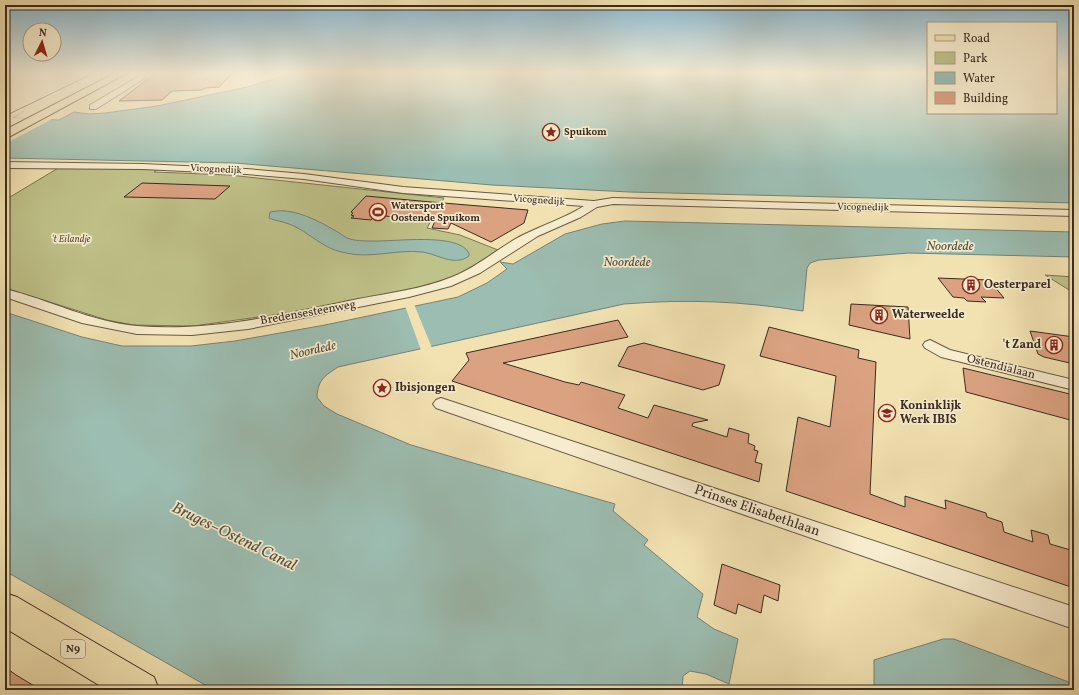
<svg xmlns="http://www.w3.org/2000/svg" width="1079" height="695" font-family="Vollkorn,serif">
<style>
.green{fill:#bfc289;stroke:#7c7654}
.water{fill:#9cbdb1;stroke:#748377}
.pier{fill:#f2e2b2}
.building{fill:#dba282;stroke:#392b20}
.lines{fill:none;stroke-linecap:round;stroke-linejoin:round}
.minor-casing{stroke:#675944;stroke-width:2}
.primary-casing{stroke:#392b20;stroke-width:2}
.minor{fill:#f7eccd;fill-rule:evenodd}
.primary{fill:#f2e2b2;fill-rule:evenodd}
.tram{stroke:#392b20;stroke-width:1}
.labels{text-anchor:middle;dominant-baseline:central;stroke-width:3.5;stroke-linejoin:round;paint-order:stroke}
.far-poi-label{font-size:10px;font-weight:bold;fill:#392b20;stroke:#f7eccd;text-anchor:start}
.far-street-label{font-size:10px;fill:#392b20;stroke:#f7eccd}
.far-park-label{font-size:10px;font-style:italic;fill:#5a513a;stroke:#f7eccd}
.shield{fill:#f7eccd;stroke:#726554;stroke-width:1}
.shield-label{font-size:11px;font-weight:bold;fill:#392b20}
.poi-label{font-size:12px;font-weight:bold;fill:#392b20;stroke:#f7eccd;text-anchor:start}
.street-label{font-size:12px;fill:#392b20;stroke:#f7eccd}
.water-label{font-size:13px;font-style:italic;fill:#525044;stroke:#f7eccd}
.near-street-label{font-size:14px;fill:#392b20;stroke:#f7eccd}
.near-water-label{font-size:16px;font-style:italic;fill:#525044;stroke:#f7eccd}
</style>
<rect width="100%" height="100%" fill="#f2e2b2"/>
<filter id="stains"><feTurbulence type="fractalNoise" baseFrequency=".005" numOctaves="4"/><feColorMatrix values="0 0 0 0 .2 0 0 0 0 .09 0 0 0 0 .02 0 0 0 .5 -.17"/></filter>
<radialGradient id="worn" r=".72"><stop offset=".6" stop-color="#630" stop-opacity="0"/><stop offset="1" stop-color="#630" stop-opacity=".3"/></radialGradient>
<path class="green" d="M60,167L159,169L154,172L229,175L444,198L427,228L460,235L498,250L468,271L430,286L295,312L193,326L133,325L107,320L5,288V200Z
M1045,275L1074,277V293Z"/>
<path class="water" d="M298,72H928V113H1056V72H1074V203L629,192L492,185L235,163L5,158V111H24L12,118L59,120L74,112L89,114L105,113L157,106L247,87Z
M277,211C295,209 319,221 334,230C339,232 343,236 347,238C355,241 364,241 372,241C393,242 458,232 469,253V256C454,267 438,254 422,252C397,249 370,259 346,253C340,252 331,249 326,246C313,239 303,229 289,224C282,221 275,221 269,218L270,212Z
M625,221L1074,232V257L909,253L819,260L810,263L807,268L803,311C741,301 687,299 624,304L338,367C325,376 318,379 317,397L324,406L337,414L411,445L615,504L613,511L648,540L644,545L703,594L697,617L714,629L738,639L729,684L706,674L690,671L683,676L682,690H214L5,571V312L82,337L122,346H191L235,341L325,325L458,297L487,283L507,269L500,262L513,264L565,234L602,224Z
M943,639H954L1074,684V690H874V660Z"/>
<path class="pier" d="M9,109L26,110L12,118L52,119L5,144V111Z
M414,304L432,348L421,350L405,306Z"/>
<path class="building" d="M157,72H234L219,87L205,88L202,90L172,91L162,100L119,101Z
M142,183L230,186L215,199L124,197Z
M366,196L431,202L528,210L524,223L491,242L451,223L448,229L432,228L435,221L375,215L371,220L351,218L354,216L351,215L353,213L351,212Z
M938,278L989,280L1004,298L981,297L986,302L967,301L964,298L953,297Z
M851,304L908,307L910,339L849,325Z
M618,320L628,337L503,363L565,382L579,385L581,382L625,395L618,408L648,418L654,405L708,420L693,423L692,426L727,437L729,428L749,434L748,443L755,446L754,450L758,451L755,462L762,464L759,482L452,381L469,360L466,353Z
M769,327L859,350L858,358L876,362L870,494L905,507V496L946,509L945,500L986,513L987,517L1002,522L1004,532L1033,542L1031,530L1048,535L1050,544L1074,551V588L786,491L798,417L830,427L836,376L760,356Z
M1030,331L1074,337V364L1044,357L1038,354Z
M644,343L725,365L719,385L703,390L618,366L628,347Z
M963,368L1074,395V421L966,392Z
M722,564L780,585L778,601L764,595L761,613L738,604L736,614L714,605Z
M5,667L16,675L41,690H5Z"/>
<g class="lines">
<defs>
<path id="minor" d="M141,72H148L145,75V78L96,109H90V105L139,76V74Z
M5,162L143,164L246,169L304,174L403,187L594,201L613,198L1074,210V216L613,204L597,207L581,217L538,236L480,273L451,286L409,297L248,329L192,335L137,334L82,323L5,297V289C50,300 91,322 137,326C212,332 285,314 358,299C390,293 422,289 452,277C478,267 499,247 523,235C543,225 565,218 584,206L403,193L304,179L246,174L143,169L5,168Z
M930,340L950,350L1074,380V390L941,357L925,348L923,345L925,342Z
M441,398L1074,607V629L436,408L433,404L436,400Z"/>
<path id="primary" d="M117,72H129L5,139V130Z
M5,593L17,597L154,677L159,690H107L5,628Z"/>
</defs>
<use href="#minor" class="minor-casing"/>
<use href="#primary" class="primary-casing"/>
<use href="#minor" class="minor"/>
<use href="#primary" class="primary"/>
<path class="tram" d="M5,116L96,72"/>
</g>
<linearGradient id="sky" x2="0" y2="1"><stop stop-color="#89b8d2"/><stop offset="0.43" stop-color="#f9f2dc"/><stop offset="1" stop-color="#f9f2dc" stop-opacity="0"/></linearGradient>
<rect width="1079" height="169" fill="url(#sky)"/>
<defs>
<symbol id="sight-ring" viewBox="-11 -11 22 22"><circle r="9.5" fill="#f7eccd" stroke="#8f2418" stroke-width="1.5"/><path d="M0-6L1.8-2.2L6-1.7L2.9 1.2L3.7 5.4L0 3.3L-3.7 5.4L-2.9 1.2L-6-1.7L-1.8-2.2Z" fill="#8f2418"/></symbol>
<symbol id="stadium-ring" viewBox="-11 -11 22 22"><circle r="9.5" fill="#f7eccd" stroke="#8f2418" stroke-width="1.5"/><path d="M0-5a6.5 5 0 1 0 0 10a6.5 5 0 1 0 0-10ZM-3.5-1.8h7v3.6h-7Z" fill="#8f2418"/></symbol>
<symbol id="building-ring" viewBox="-11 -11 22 22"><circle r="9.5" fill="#f7eccd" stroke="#8f2418" stroke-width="1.5"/><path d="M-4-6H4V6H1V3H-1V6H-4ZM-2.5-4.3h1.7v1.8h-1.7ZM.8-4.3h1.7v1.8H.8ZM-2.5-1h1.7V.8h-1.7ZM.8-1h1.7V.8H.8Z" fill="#8f2418"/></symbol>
<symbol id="school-ring" viewBox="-11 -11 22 22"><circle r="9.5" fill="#f7eccd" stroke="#8f2418" stroke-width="1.5"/><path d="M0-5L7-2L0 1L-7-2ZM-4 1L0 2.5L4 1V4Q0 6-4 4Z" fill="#8f2418"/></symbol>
</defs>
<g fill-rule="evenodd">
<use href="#sight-ring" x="541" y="122" width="20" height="20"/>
<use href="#stadium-ring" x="368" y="202" width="20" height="20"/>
<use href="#building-ring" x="961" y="275" width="20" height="20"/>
<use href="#building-ring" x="869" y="305" width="20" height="20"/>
<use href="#building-ring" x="1044" y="335" width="20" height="20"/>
<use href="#sight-ring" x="372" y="378" width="20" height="20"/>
<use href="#school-ring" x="877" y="403" width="20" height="20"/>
</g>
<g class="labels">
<g class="far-poi-label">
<text x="564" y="132">Spuikom</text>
<text x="391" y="206">Watersport<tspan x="391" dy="12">Oostende Spuikom</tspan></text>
</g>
<g class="far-street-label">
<text transform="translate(216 169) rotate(3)">Vicognedijk</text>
<text transform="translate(539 200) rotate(4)">Vicognedijk</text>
<text transform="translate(863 207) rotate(1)">Vicognedijk</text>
</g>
<g class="far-park-label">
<text x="71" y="239">'t Eilandje</text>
</g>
<rect class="shield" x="61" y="640" width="24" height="18" rx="3"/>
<g class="shield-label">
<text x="73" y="649">N9</text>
</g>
<g class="poi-label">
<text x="984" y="285">Oesterparel</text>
<text x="892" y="315">Waterweelde</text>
<text x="1041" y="345" text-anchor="end">'t Zand</text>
<text x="395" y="388">Ibisjongen</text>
<text x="900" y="406">Koninklijk<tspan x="900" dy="14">Werk IBIS</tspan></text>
</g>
<g class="street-label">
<text transform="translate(308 313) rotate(-10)">Bredensesteenweg</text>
<text transform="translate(1001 367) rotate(14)">Ostendialaan</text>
</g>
<g class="water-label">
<text x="950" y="247">Noordede</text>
<text x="627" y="263">Noordede</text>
<text transform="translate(313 351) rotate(-13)">Noordede</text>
</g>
<g class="near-street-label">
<text transform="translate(757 511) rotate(19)">Prinses Elisabethlaan</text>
</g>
<g class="near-water-label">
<text transform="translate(234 537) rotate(26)">Bruges–Ostend Canal</text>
</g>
</g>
<rect width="1079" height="695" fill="none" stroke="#f2e2b2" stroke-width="20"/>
<rect x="6" y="6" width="1067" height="683" fill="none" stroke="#392b20" stroke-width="2"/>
<rect x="10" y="10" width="1059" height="675" fill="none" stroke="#392b20"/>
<rect x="927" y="22" width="130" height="92" fill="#f7eccd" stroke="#ab9f88"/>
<rect x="935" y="35" width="20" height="6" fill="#f2e2b2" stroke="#ab9f88"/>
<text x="963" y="42" font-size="12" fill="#392b20">Road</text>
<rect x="935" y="52" width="20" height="12" fill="#bfc289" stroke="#ab9f88"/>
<text x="963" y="62" font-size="12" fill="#392b20">Park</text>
<rect x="935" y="72" width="20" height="12" fill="#9cbdb1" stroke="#ab9f88"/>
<text x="963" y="82" font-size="12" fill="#392b20">Water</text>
<rect x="935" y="92" width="20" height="12" fill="#dba282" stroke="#ab9f88"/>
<text x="963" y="102" font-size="12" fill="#392b20">Building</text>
<g transform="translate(42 42) rotate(5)"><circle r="19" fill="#f7eccd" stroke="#ab9f88"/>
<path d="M0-3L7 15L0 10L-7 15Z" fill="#8f2418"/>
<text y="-6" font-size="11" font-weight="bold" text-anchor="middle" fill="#392b20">N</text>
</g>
<rect width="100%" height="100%" filter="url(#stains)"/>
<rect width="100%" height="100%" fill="url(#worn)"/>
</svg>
